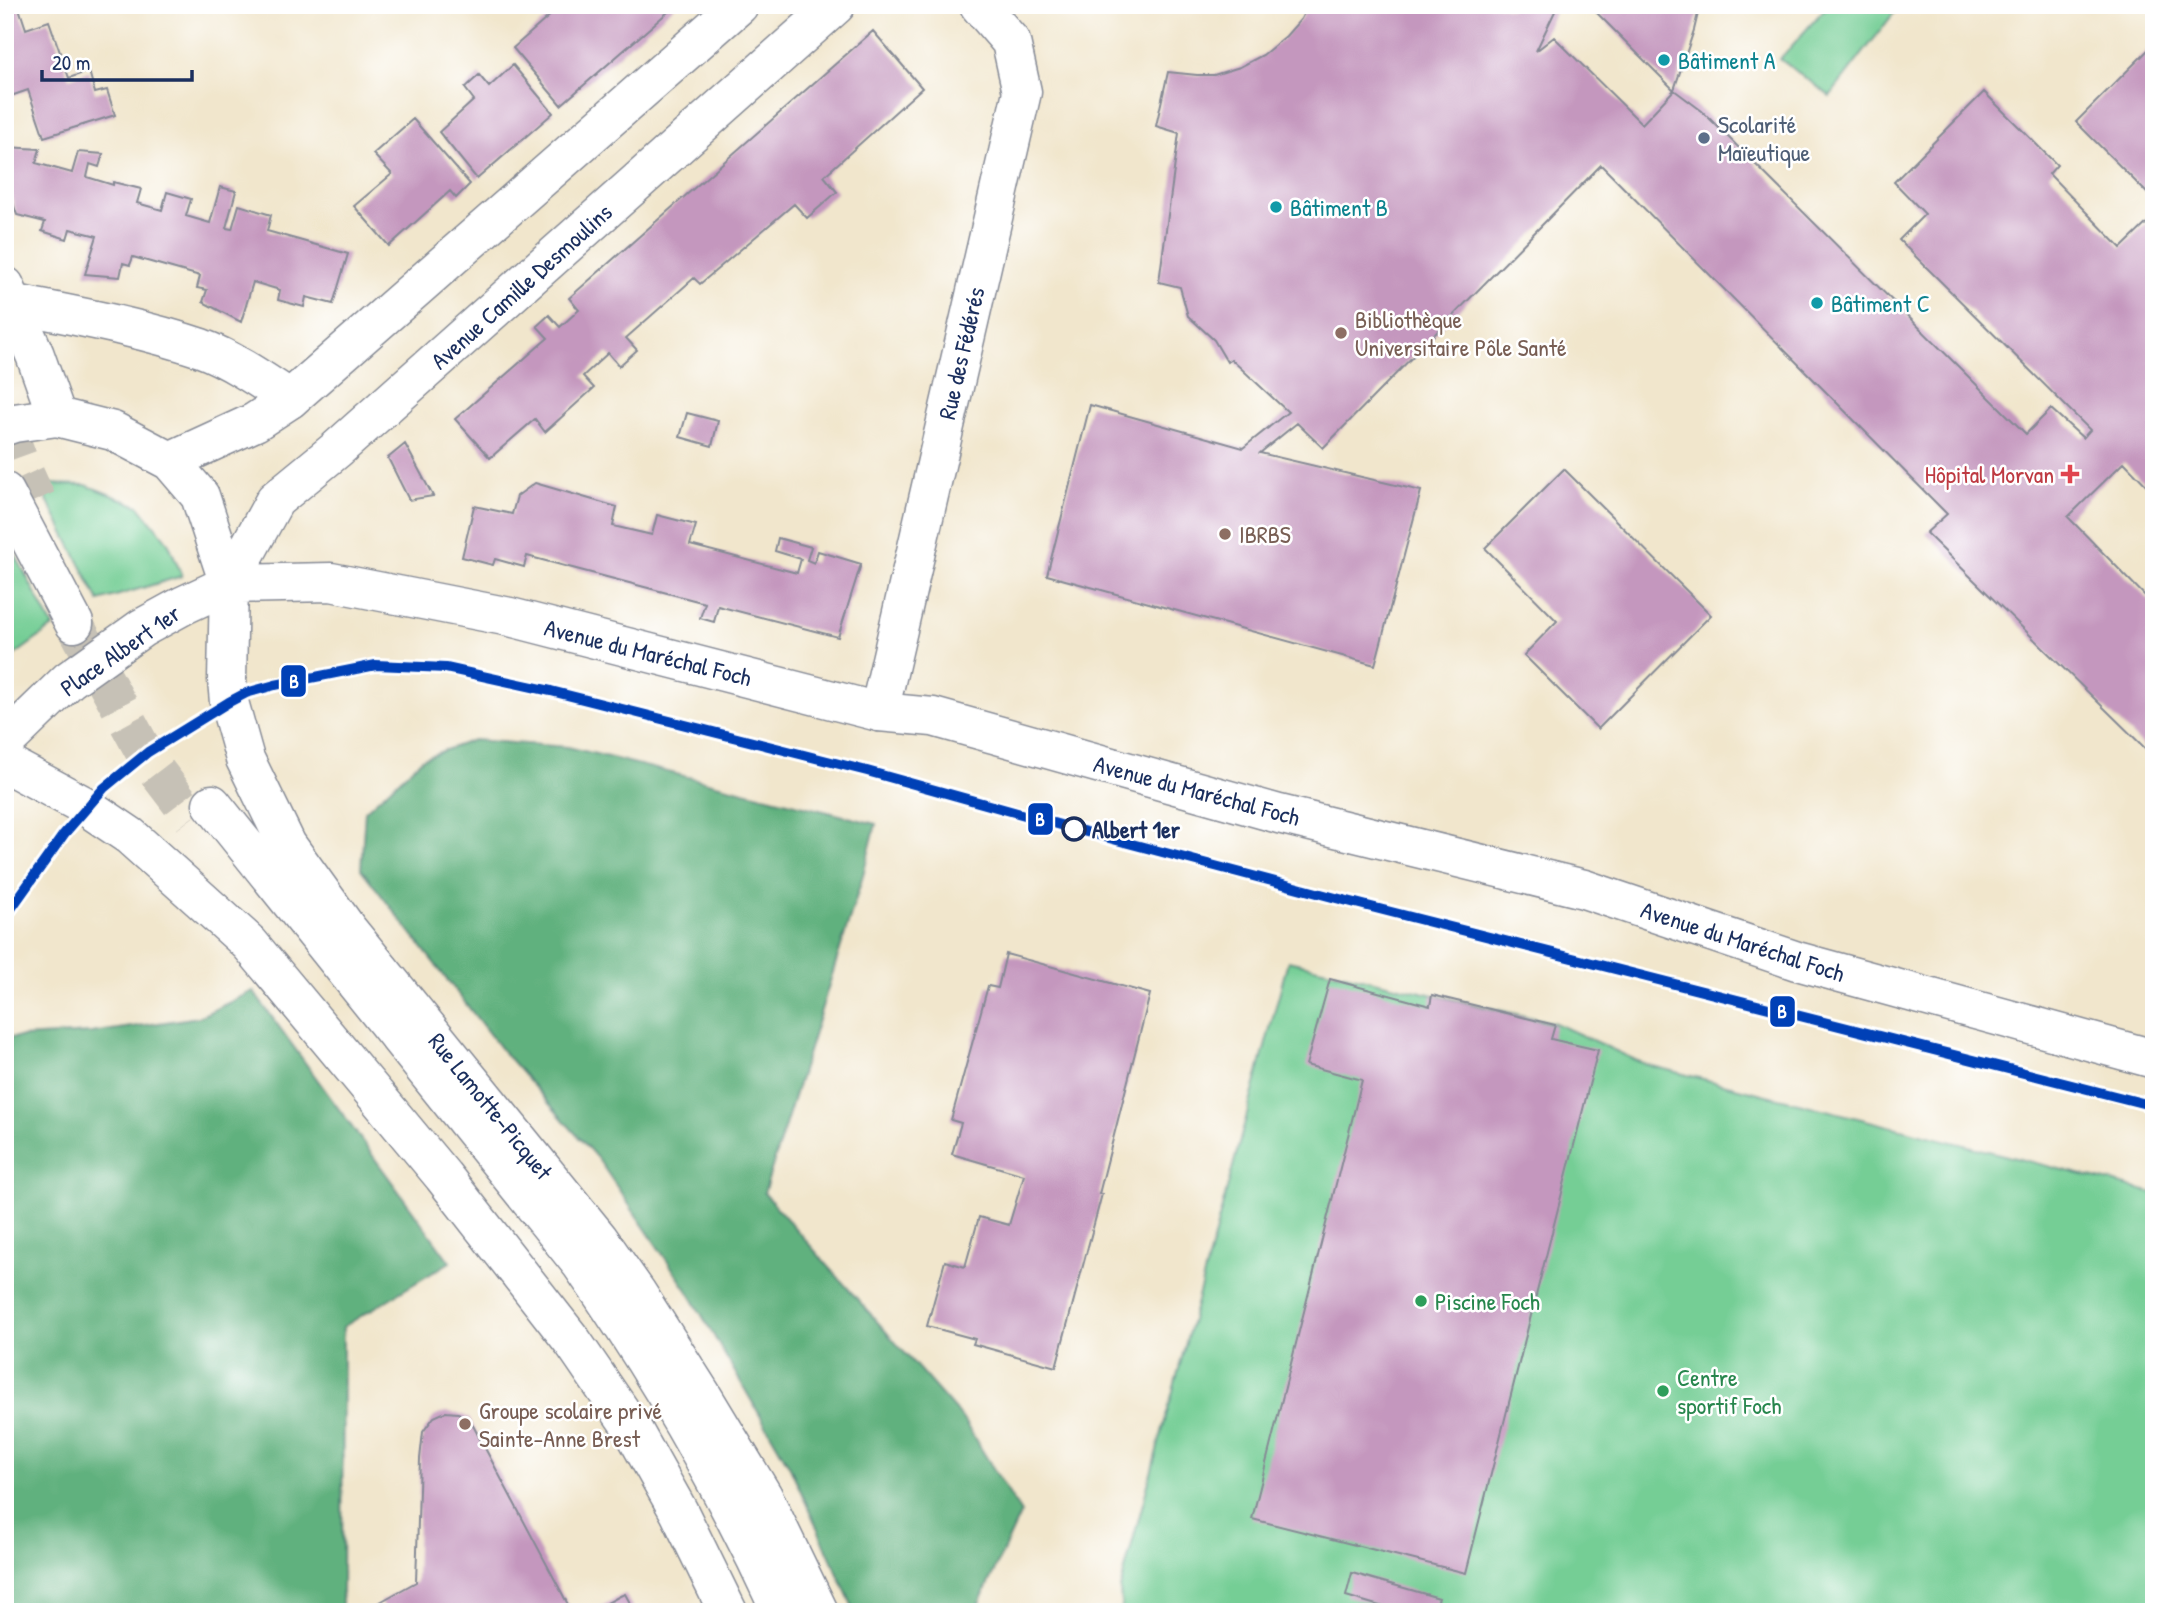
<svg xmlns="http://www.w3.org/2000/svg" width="2159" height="1617" font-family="'Patrick Hand',sans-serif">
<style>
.green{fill:#75ce95;stroke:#487e7a;stroke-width:2}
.forest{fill:#60b17e;stroke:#3e706e;stroke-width:2}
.building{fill:#c497be}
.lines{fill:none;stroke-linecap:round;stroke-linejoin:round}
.secondary-tunnel{stroke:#c6c1b6;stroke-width:38;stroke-dasharray:38 19;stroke-linecap:butt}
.minor-casing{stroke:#868a95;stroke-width:41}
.secondary-casing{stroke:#868a95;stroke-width:41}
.minor{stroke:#fff;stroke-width:38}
.secondary{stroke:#fff;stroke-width:38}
.tram-1-casing{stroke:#fff;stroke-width:16}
.tram-1{stroke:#0040b6;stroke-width:10}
.culture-dot{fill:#0f9aa8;stroke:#fff;stroke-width:2.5}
.service-dot{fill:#5c6f8a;stroke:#fff;stroke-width:2.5}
.education-dot{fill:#8d6e63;stroke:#fff;stroke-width:2.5}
.health-dot{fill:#e0444e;stroke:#fff;stroke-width:2.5}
.stop-dot{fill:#fff;stroke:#1b2f5e;stroke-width:3.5}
.leisure-dot{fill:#2e9e5b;stroke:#fff;stroke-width:2.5}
.labels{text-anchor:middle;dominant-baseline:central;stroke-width:5;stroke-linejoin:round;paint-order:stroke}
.culture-label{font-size:24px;fill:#0d838f;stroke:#fff;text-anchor:start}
.service-label{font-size:24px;fill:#4e5e75;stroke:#fff;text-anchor:start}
.street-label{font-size:24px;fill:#1b2f5e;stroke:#fff}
.education-label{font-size:24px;fill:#785e54;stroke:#fff;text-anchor:start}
.health-label{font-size:24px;fill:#be3a42;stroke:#fff;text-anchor:end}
.stop-label{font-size:24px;font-weight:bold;fill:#1b2f5e;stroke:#fff;text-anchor:start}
.leisure-label{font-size:24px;fill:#27864d;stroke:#fff;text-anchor:start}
.line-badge{stroke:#fff;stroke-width:2.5}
.badge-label{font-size:19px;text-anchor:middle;font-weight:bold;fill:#fff}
</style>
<rect width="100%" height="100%" fill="#fff"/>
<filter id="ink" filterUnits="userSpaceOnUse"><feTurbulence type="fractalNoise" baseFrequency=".0143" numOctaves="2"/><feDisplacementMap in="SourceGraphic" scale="14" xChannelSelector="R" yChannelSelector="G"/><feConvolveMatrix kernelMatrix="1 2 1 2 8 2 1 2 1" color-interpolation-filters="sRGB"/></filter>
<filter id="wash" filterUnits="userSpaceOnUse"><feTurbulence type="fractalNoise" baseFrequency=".00686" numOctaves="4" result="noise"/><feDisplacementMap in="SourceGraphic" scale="28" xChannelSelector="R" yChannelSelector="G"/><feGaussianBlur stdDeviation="1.57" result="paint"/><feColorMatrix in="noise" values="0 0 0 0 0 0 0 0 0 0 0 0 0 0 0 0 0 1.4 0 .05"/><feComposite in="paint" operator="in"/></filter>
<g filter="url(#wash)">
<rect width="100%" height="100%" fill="#f1e6cc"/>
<path class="green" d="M1828,5H1900L1830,96L1780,59Z
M39,484L86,485L139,506L169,544L182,576L99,601Z
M5,535L53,627L5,662Z
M1288,961L1555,1023L1644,1064L2154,1193V1612H1122L1120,1589Z"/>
<path class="forest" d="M473,740L568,747L876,824L862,879L764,1193L962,1418L1021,1513L975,1612H855L790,1467L689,1293L598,1159L501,1049L361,869L365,811L423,758Z
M253,991L450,1262L343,1327L342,1612H5V1038L91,1033L199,1017Z"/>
<g id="blocks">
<path class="building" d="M5,5H18L26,29L49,21L69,78L89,71L95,93L107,90L115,115L44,137L28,90L5,98Z
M562,5H676L561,105L513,48Z
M1308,5H1496L1511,9L1512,5H1558L1536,51L1554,37L1642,124L1674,90L1595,11V5H1700L1694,30L1674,90L1702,111L2026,434L2051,409L2083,438L2090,430L1899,240L1925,214L1894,182L1984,92L2057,165L2049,174L2121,248L2154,216V493L2124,462L2068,517L2154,605V757L1926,533L1947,514L1945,512L1601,165L1323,448L1297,423L1260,453L1421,491L1375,665L1047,575L1090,405L1243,448L1288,412L1231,359L1227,362L1214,340L1188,316L1180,287L1159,282L1179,133L1156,126L1168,72L1197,75H1214L1240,67L1263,55L1286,36L1301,19Z
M873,31L922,88L824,176L837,192L807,218L794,204L700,284L694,278L626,338L637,350L619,366L608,353L583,376L594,388L545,432L535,419L490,458L455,419L548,338L537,326L549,315L560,327L579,310L569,298Z
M2154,44V200L2076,122Z
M513,65L553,113L477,179L439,132L474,100L465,88L479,75L489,87Z
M413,119L470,184L456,198L450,191L389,246L354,206L392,174L373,154Z
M5,147L40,149L36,163L72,173L78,152L103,154L99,167L90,164L87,177L113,185V182L141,189L137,203L162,210L167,192L191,199L186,216L210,223L220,187L236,191L226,228L232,229L239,205L271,215L267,231L348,254L333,304L306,297L304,307L278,300L280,290L253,282L241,322L203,302L207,290L197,288L200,276L133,257L130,265L123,263L120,277L85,274L97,236L70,229L67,239L42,231L45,222L17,215L5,179Z
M687,413L718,421L712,446L680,437Z
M405,444L433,496L409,500L388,458Z
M1564,469L1711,615L1598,729L1524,655L1557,621L1485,548Z
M535,483L617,507L613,526L652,535L657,515L696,525L690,545L797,573L801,559L775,551L778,538L811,547L807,560L814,563L818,551L861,564L838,637L718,606L714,622L700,618L705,603L527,556L524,567L495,559L493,565L462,557L474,506L512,514L517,496Z
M1006,954L1150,994L1099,1194H1102L1056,1367L973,1344L975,1339L927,1326L945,1261L965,1267L979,1217L1009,1225L1024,1175L952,1154L961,1123L951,1120L988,986L998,988Z
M1330,979L1430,1006L1432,995L1555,1025L1551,1039L1598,1050L1466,1573L1252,1519L1362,1080L1306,1065Z
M445,1412L458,1413L469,1418L572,1612H386L380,1602L416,1582L420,1459L423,1432L434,1417Z
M1352,1573L1439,1598L1434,1612H1400L1346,1596Z
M625,1594L635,1612H591L620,1596Z"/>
</g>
</g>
<g filter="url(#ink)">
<use href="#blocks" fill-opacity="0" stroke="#868a95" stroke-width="2"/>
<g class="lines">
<path class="secondary-tunnel" d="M5,422L18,458L37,500
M74,623L150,763L192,818"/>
<defs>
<path id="minor" d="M11,303C75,316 139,327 201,348C231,359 263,381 290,399
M879,712L1022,92L1011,42L979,5"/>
<path id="secondary" d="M5,286L35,355L57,417
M5,426L14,423L57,417L113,431L170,461L200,496L229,584L227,680L229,702L245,759L287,845L348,930L599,1239L637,1293L702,1395L763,1496L819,1612
M170,461L255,422L290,399L739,5
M5,492L74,623
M229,584L275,500L336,450L836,5
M5,742L69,680L142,628L184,605L229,584L331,582L510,617L879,712L933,717L1279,814L1584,889L1797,961L2154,1059
M5,763L87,807L130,836L249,943L443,1176L573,1342L632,1428L679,1512L728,1612
M212,804L581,1264C658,1374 725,1490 781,1612"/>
</defs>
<use href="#minor" class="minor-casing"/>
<use href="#secondary" class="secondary-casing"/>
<use href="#minor" class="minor"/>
<use href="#secondary" class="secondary"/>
<defs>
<path id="tram-1" d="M5,917L64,834L104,788L148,752L229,702L246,693L275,685L376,665L446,668L551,691L867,771L1075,829L1336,898L2154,1106"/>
</defs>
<use href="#tram-1" class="tram-1-casing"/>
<use href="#tram-1" class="tram-1"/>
</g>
</g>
<g class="culture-dot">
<circle cx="1664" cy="60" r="7"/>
<circle cx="1276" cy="207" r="7"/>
<circle cx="1817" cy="303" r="7"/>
</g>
<circle class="service-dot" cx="1704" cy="138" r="7"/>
<g class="education-dot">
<circle cx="1341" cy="333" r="7"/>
<circle cx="1225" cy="534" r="7"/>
<circle cx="465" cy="1424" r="7"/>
</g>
<path class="health-dot" d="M2066.5 463.5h7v7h7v7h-7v7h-7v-7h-7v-7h7z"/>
<circle class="stop-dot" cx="1074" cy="829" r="11"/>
<g class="leisure-dot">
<circle cx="1421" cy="1301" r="7"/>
<circle cx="1663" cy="1391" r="7"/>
</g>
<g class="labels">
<g class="culture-label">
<text x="1678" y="60">Bâtiment A</text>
<text x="1290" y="207">Bâtiment B</text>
<text x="1831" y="303">Bâtiment C</text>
</g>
<g class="service-label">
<text x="1718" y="124">Scolarité<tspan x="1718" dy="28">Maïeutique</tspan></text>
</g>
<g class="street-label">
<text transform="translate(521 286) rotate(-42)">Avenue Camille Desmoulins</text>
<text transform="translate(961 353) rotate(-77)">Rue des Fédérés</text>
<text transform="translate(120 650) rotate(-35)">Place Albert 1er</text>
<text transform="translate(648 652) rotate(14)">Avenue du Maréchal Foch</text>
<text transform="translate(1197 790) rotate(15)">Avenue du Maréchal Foch</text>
<text transform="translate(1743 941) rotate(18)">Avenue du Maréchal Foch</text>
<text transform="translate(491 1106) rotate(51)">Rue Lamotte-Picquet</text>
</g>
<g class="education-label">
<text x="1355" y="319">Bibliothèque<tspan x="1355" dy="28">Universitaire Pôle Santé</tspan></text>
<text x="1239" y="534">IBRBS</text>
<text x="479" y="1410">Groupe scolaire privé<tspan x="479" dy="28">Sainte-Anne Brest</tspan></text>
</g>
<g class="health-label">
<text x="2054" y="474">Hôpital Morvan</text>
</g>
<g class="stop-label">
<text x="1092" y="829">Albert 1er</text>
</g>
<g class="leisure-label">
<text x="1435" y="1301">Piscine Foch</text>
<text x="1677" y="1377">Centre<tspan x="1677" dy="28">sportif Foch</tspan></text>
</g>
</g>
<g class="line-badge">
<rect x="280" y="664" width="27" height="34" rx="7" fill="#0040b6"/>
<rect x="1027" y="802" width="27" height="34" rx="7" fill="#0040b6"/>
<rect x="1769" y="995" width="27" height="33" rx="7" fill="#0040b6"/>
</g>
<g class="badge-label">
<text x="294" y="688">B</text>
<text x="1040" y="826">B</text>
<text x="1782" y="1018">B</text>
</g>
<rect width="2159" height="1617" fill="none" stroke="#fff" stroke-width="28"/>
<path d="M42 70v10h150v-10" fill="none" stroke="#1b2f5e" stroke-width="3.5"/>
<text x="52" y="70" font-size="21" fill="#1b2f5e" stroke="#ffffff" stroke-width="5" paint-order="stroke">20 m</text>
</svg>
